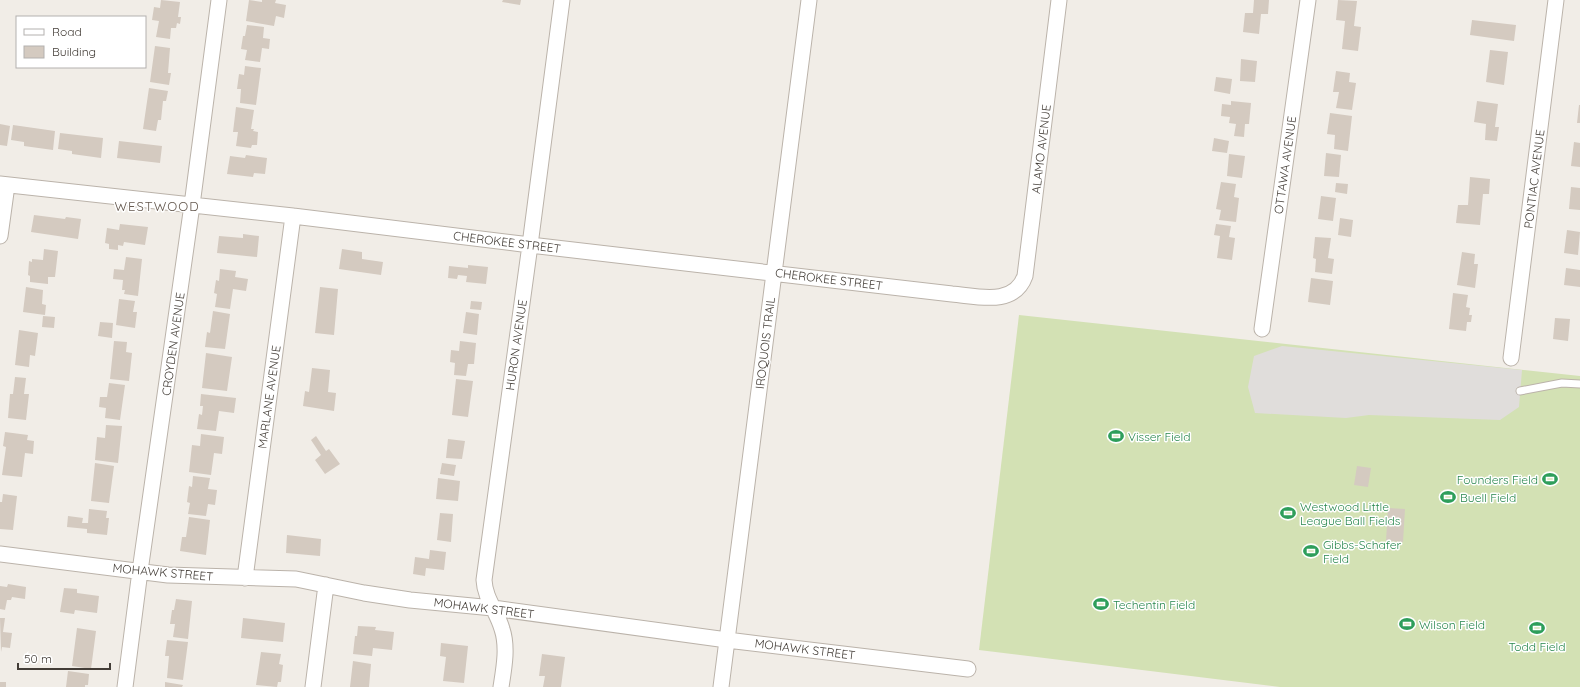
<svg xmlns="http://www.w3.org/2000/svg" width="1580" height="687" font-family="Quicksand,sans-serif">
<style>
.garden{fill:#d3e1b4}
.parking{fill:#e0dddb}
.building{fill:#d4cac0}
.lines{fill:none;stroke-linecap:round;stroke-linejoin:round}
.service-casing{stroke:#bbb3aa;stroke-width:9}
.minor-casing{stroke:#bbb3aa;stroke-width:17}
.service{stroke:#fff;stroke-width:7}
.minor{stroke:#fff;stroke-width:15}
.labels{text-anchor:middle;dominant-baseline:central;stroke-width:3;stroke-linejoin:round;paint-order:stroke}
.street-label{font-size:12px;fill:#433d37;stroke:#fff}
.leisure-label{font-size:12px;fill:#27864d;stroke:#fff;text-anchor:start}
.neighbourhood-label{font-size:13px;letter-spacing:1px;fill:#65594f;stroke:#fff}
</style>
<rect width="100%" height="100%" fill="#f1ede7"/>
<path class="garden" d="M1019,315L1580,376V687H1280L979,650Z"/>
<path class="parking" d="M1282,346L1522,370L1519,407L1500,420L1369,415L1346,418L1255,413L1248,387L1254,356Z"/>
<path class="building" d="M161,0L180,2L178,17H181L180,24L177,23L176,28H171L170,39L156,37L159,21L152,20L154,7L160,8Z
M249,0L262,2V0H276L275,3L286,5L284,18L276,16L274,26L246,21Z
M503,0H521L520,5L502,2Z
M1254,0H1269L1268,14H1261L1259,34L1243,32L1245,13H1253Z
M1338,0L1357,1L1354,26L1361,27L1358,51L1342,49L1345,21L1336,20Z
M1472,20L1516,25L1514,41L1470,35Z
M247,25L264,27L263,38L270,39L269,49L262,48L260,62L245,60L247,50L241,49L243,36H245Z
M155,46L170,48L168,73H171L169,85L150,82Z
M1490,50L1508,52L1504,85L1486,82Z
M1241,59L1257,61L1255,82L1240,81Z
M245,66L261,68L256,105L240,103L241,89H237L239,74L244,75Z
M1336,71L1350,73L1349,82L1356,83L1352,110L1336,108L1339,92H1333Z
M1216,77L1232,79L1230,94L1214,91Z
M149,88L168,91L166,101H163L161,120H158L156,131L143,129Z
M1231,101L1251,103L1249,124H1245L1244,137L1234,136L1236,124L1229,123L1230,117L1221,116L1222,104L1231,105Z
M1477,101L1498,104L1495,127H1499L1497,141L1485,140L1486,124L1474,122Z
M1579,105H1580V123H1577Z
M236,107L254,110L251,129H254L253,131L258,132L257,145H252L251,148L236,146L238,132H233Z
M1330,113L1352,116L1348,151L1334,149L1335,135L1327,134Z
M0,124L10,126L7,146L0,145Z
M13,125L55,131L53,150L24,146V142L11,140Z
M60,133L103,138L101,158L72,154V151L58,149Z
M1214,138L1229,141L1227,153L1212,151Z
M119,141L162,146L160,163L117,158Z
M1574,142L1580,143V167L1571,166Z
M1326,153L1341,155L1339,177L1324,176Z
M1229,154L1245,156L1242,178L1227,176Z
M246,155L267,158L265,174L254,173L253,177L227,174L230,156L245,158Z
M1470,177L1490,179L1489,194H1483L1480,225L1456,223L1458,205H1468Z
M1221,182L1236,184L1234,197L1239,198L1236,222L1219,220L1221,210L1216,209Z
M1336,183L1348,184L1347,194L1335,192Z
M1571,187L1580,188V210L1569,209Z
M1321,196L1336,198L1333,221L1318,219Z
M34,215L65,219L66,217L81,219L78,239L31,232Z
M1340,218L1353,220L1351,237L1338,235Z
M120,224L148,227L145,245L124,242L123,246L118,245V250L109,249V244L105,243L107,228L119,230Z
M1216,224L1231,226L1229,237L1235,238L1232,260L1217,258L1220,236L1214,235Z
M1567,230L1580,232L1578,255L1564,253Z
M243,234L259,236L257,257L217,253L219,236L243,238Z
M1315,237L1331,238L1328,258L1334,259L1332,274L1315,272L1316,259L1313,258Z
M44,249L58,251L55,277H48V284L30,282V276L28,275L29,261L32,262V259L43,260Z
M342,249L362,252V259L383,262L381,275L339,269Z
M1462,252L1475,254L1474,264H1478L1475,288L1457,285Z
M126,257L142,259L138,296L124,294L125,290H122L123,280L113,279L114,269L124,270Z
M468,265L488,267L486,284L466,282L467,276L458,275L457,279L448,278L449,266L468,268Z
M1566,268L1580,270V287L1564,285Z
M220,269L236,271L235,277L248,279L246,291L233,289L230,309L215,307L217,294L214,293L216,280L219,281Z
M1311,278L1333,281L1330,305L1308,302Z
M26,287L43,290L42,304L46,305L45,315L23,312Z
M320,287L338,289L334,335L315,333Z
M1453,293L1468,295L1466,307L1470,308L1469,315H1472L1471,322H1467L1466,331L1449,329Z
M119,299L135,301L133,312H137L135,328L116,325Z
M471,301L482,302L481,310L470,309Z
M213,311L230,314L225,349L205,347L207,332L210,333Z
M466,312L479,314L477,335L463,333Z
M43,316L55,317L54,328L42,327Z
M1555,318L1570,319L1568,341L1553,339Z
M100,322L113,323L112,338L98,336Z
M19,330L38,333L35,356L30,355L29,367L15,365Z
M114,341L127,342L126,352L132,353L129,381L110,379Z
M460,341L476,343L474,364H468L466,376L454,375L455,363L450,362L451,350L459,351Z
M206,353L232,357L227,391L202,388Z
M312,368L330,370L328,392L336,393L334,411L303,406L305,391L309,392Z
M15,377L26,378L24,394H29L26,420L8,418L10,394H13Z
M456,379L473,381L468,417L452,415Z
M109,383L125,385L120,420L105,418L106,408L99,407L100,397H107Z
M201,394L236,398L234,413L219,411L216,431L197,429L199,414L202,415L203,406H200Z
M106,425L122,426L118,463L95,460L97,437L105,438Z
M5,432L28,435L27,440L34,441L33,454L25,453L22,477L2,475L6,447L3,446Z
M201,434L224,437L222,454L214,453L211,475L189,472L192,445L200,446Z
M316,436L326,451L329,449L340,464L325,474L315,460L321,455L311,440Z
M448,439L465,441L462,459L446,458Z
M95,463L114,466L109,503L91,501Z
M442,463L456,465L454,476L440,474Z
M1357,466L1371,468L1368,487L1354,485Z
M193,476L210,478L208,489L217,490L215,505L208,504L206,516L188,514L190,503L187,502L189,486L192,487Z
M438,478L460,481L458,501L436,499Z
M3,494L17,496L13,530L0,529V502H2Z
M1388,508L1405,509L1403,542L1386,541Z
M89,509L107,511L106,518H109L107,535L87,533V529L67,527L68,516L83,518L82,523H88Z
M440,513L453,514L451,542L437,540Z
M189,517L210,520L206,555L180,551L182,537H186Z
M287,535L321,539L320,556L286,553Z
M430,550L446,552L444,570L426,568L425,576L413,574L415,557L429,559Z
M8,584L26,587L25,599L12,597L11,600H7L5,610L0,609V586L7,587Z
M64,588L77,589V593L99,596L97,613L75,610L74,614L60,612Z
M176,599L192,601L188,639L173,637L175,624H170L172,610H174Z
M0,618H5L3,632L12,633L10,648L2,647L1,652Z
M243,618L285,623L283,642L241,638Z
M358,626L376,627L375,630L394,632L392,650L373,648L372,656L353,654L355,636H357Z
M77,628L96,631L91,669L72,666Z
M167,640L188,642L183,680L167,678L169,656H165Z
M441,643L468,646L464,683L443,681L446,657L440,656Z
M261,652L281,654L279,664L283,665L281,682H278L277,687L256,685Z
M542,654L565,657L561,687H543L545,676H539Z
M353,661L371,664L369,687H350Z
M68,671L89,674L88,685H85V687H66Z
M0,682H6V687H0Z
M165,682L183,685L182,687H165Z"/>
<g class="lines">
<defs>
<path id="service" d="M1520,391L1562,383L1580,384"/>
<path id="minor" d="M0,184L293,216L530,245L952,294C977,296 1014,307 1025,276L1059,0
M0,236L7,185
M1262,329L1308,0
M1511,358L1556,0
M0,554L168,575L296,579L364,593L410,600L493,608L727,640L968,669
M245,578L293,216
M125,687L140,571L192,205L219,0
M313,687L326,585
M501,687C504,668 508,647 502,629C497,611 485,599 484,580L530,245L562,0
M721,687L809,0"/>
</defs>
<use href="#service" class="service-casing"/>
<use href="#minor" class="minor-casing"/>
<use href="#service" class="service"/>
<use href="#minor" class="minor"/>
</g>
<defs>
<symbol id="stadium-bare" viewBox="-9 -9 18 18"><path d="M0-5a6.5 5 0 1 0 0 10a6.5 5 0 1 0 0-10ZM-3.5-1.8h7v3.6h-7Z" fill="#2e9e5b" stroke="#fff" stroke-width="2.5" paint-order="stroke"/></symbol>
</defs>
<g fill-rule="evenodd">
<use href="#stadium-bare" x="1105" y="425" width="22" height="22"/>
<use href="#stadium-bare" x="1539" y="468" width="22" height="22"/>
<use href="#stadium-bare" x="1437" y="486" width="22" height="22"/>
<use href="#stadium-bare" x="1277" y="502" width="22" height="22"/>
<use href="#stadium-bare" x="1300" y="540" width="22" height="22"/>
<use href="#stadium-bare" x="1090" y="593" width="22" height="22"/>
<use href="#stadium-bare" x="1396" y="613" width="22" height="22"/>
<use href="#stadium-bare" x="1526" y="617" width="22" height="22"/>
</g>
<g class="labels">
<g class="street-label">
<text transform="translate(1041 149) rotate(-83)">ALAMO AVENUE</text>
<text transform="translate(1285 165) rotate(-82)">OTTAWA AVENUE</text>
<text transform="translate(1534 179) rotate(-83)">PONTIAC AVENUE</text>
<text transform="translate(507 242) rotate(7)">CHEROKEE STREET</text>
<text transform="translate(829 279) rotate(7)">CHEROKEE STREET</text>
<text transform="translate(765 343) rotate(-83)">IROQUOIS TRAIL</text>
<text transform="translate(173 344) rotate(-82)">CROYDEN AVENUE</text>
<text transform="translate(516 345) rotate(-82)">HURON AVENUE</text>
<text transform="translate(269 397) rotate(-82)">MARLANE AVENUE</text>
<text transform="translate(163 572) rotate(5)">MOHAWK STREET</text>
<text transform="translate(484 608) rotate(7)">MOHAWK STREET</text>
<text transform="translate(805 649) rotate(7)">MOHAWK STREET</text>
</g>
<g class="leisure-label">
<text x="1128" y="436">Visser Field</text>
<text x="1538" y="479" text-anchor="end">Founders Field</text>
<text x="1460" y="497">Buell Field</text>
<text x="1300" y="506">Westwood Little<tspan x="1300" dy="14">League Ball Fields</tspan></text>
<text x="1323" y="544">Gibbs-Schafer<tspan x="1323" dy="14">Field</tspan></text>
<text x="1113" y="604">Techentin Field</text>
<text x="1419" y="624">Wilson Field</text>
<text x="1537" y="646" text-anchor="middle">Todd Field</text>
</g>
<g class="neighbourhood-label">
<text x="157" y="206">WESTWOOD</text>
</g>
</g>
<rect x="16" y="16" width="130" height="52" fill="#ffffff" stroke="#b4b1af"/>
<rect x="24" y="29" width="20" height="6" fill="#ffffff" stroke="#b4b1af"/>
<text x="52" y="36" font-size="12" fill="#433d37">Road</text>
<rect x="24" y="46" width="20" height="12" fill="#d4cac0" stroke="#b4b1af"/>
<text x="52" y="56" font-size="12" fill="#433d37">Building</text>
<path d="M18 663v6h92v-6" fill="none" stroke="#433d37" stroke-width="2"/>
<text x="24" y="663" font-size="12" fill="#433d37" stroke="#ffffff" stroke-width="3" paint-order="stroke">50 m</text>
</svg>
